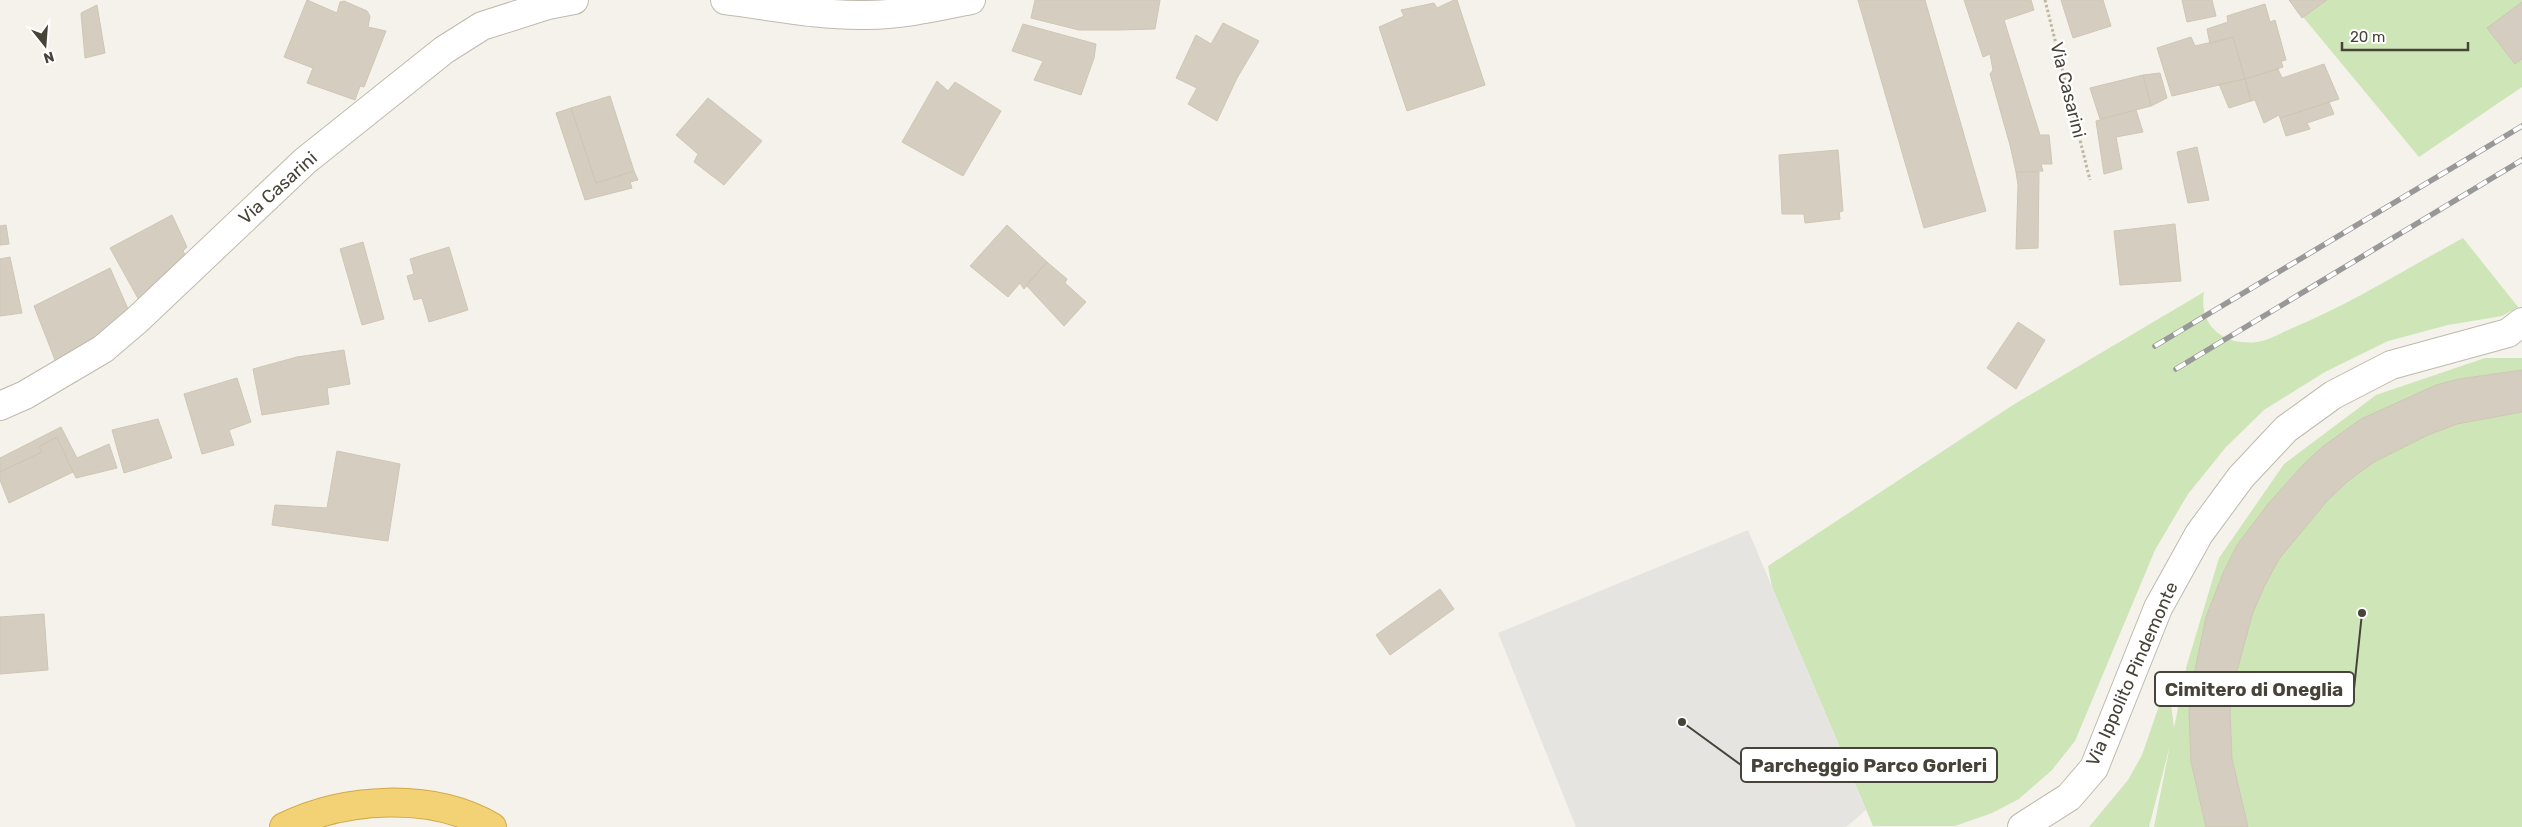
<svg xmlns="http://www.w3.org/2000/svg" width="2522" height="827" font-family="Rubik,sans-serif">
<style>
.green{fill:#cde5b7}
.parking{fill:#e6e4e1}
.building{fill:#d5cec0;stroke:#cfc6b4}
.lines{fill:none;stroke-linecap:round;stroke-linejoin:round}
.minor-casing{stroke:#bfbaad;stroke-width:30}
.motorway-casing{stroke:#d2a846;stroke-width:30}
.path{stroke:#bfb6a0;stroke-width:3;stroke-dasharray:2.5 2.5;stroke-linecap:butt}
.minor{stroke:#fff;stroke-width:28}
.motorway{stroke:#f3d276;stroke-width:28}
.rail-casing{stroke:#989898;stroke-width:5.5}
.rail{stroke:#fff;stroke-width:4;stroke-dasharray:11;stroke-linecap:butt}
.labels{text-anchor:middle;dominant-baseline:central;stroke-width:4.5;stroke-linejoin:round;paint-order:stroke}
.street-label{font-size:18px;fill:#474339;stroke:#fff}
.leader{fill:none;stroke:#474339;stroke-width:2}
.callout-dot{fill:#474339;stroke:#fff;stroke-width:2}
.callout{fill:#fff;stroke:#474339;stroke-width:2}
.callout-label{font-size:19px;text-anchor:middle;font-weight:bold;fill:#474339}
</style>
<rect width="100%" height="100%" fill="#f4f2ea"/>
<path class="green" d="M2289,0H2522V87L2419,157Z
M2463,238L2518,307L2502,316L2448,325L2388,341L2325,372L2264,410L2226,447L2188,494L2155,550L2075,741L2052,770L2019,799L1992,813L1955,826H1873L1772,587L1768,566L2013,405L2204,292C2198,326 2224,346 2257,342C2267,341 2279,334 2288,330C2349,305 2406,269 2463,238Z
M2485,358H2522V827H2154L2170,745L2149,827H2089L2128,780L2142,755L2168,680L2174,728L2186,668L2219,558L2284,464L2376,395Z"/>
<path class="parking" d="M1748,530L1866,810L1846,827H1576L1498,633Z"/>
<path class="building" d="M307,0L337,13L340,2L344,1L367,11L370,16L368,27L386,31L364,87L360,86L355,100L307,83L313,68L284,57Z
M1035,0H1160L1155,29L1117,30H1079L1031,18Z
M1454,0H1457L1485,85L1407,111L1379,27L1404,16L1401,10L1434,3L1437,8Z
M1858,0H1925L1986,211L1924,228Z
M1964,0H2031L2034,10L2004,20L2040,135H2049L2052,164H2041L2043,171L2016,172L2010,145L1990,74L1993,70L1990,54L1983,57Z
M2061,0H2103L2111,26L2073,38Z
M2182,0H2212L2216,16L2187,22Z
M2289,0H2327L2302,18Z
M2522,2V59L2515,64L2487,28Z
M2265,4L2270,22L2275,20L2286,60L2281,61L2283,67L2245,79L2233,37L2210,44L2207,29L2228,22L2227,16Z
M97,5L105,53L85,58L81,13Z
M1223,23L1259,41L1237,78L1217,121L1188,104L1197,88L1176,78L1196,35L1211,44Z
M1023,24L1096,44L1094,58L1081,95L1034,80L1043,61L1012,51Z
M2191,37L2195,46L2233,37L2245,79L2172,96L2157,48Z
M2324,64L2339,99L2280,118L2279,115L2264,123L2255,100L2251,101L2245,79L2278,69L2282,78Z
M2160,73L2167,98L2151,106L2143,75Z
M2143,75L2151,106L2100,119L2090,88Z
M2245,79L2251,101L2229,108L2219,84Z
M937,81L948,91L955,82L1001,111L963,176L902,142Z
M610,96L634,171L596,183L571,108Z
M708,98L762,141L724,185L694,162L698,154L676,135Z
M2329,102L2334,114L2307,123L2310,129L2286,136L2280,118Z
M571,108L596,183L634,171L638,180L630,182L632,188L585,200L556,113Z
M2136,110L2143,132L2116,137L2122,169L2104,174L2096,121Z
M2197,147L2209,200L2188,203L2177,152Z
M1838,150L1843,211L1839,212L1840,219L1805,223L1804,214H1782L1779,155Z
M2016,172H2039L2038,248L2016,249L2018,185Z
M172,215L187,247L183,251L188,260L170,269L172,275L140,302L110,248Z
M2175,224L2181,281L2120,285L2114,231Z
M6,225L9,244L0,245V226Z
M1007,225L1047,262L1024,289L1020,283L1008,297L970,266Z
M363,242L384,319L362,325L340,249Z
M449,247L468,310L429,322L422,298L414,300L407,276L414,274L410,259Z
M10,257L22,313L0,316V259Z
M1047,262L1067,279L1065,283L1086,302L1064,326L1026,285Z
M110,268L132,318L57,365L34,306Z
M2018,322L2045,340L2016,389L1987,368Z
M344,350L350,384L327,388L329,404L262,415L253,369L297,357Z
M2522,370V412L2457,424L2428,435L2374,462L2348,481L2327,501L2279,559L2265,585L2253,612L2232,689L2230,711L2232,759L2248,827H2206L2191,762L2189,711L2191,689L2206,617L2224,571L2237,545L2268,504L2302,466L2322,447L2361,419L2436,385L2459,379Z
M237,378L251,422L229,430L234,445L202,454L184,394Z
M158,419L172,458L124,473L112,430Z
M61,427L77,458L109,444L117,468L76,478L57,437L39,447L42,452L0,472V458Z
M57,437L73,472L9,503L0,480V472L42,452L39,447Z
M337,451L400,464L388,541L272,525L275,505L327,508Z
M1440,589L1454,609L1390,655L1376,635Z
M44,614L48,670L0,674V617Z"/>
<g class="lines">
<defs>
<path id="minor" d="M725,0C772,6 819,16 866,15C901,15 936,7 971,0
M0,406L25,395L103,349L137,320L305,161L444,50L482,26L548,5L574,0
M2022,827L2069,797L2094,768L2158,608L2199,534L2241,477L2286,429L2333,395L2391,365L2508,333L2522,322"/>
<path id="motorway" d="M284,827C345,797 432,792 492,827"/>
</defs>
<use href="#minor" class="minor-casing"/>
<use href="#motorway" class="motorway-casing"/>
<path class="path" d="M2045,0L2090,180"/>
<use href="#minor" class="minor"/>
<use href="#motorway" class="motorway"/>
<defs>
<path id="rail" d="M2155,346L2522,126
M2176,369L2522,160"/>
</defs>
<use href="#rail" class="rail-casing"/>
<use href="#rail" class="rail"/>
</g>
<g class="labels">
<g class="street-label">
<text transform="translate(2068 90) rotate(76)">Via Casarini</text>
<text transform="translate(278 188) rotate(-42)">Via Casarini</text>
<text transform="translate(2132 674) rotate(-66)">Via Ippolito Pindemonte</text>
</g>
</g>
<path class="leader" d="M2362 613L2354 689M1682 722L1741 765"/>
<g class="callout-dot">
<circle cx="2362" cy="613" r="5"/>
<circle cx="1682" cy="722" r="5"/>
</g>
<g class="callout">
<rect x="2155" y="672" width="199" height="34" rx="5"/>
<rect x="1741" y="748" width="256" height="34" rx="5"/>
</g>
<g class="callout-label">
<text x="2254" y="696">Cimitero di Oneglia</text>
<text x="1869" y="772">Parcheggio Parco Gorleri</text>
</g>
<g transform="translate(45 45) rotate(163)" stroke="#ffffff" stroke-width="4" paint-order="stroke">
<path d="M0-4L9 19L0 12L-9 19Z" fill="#474339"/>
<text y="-8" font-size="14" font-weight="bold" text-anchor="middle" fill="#474339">N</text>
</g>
<path d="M2342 42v8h126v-8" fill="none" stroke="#474339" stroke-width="2.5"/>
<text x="2350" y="42" font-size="15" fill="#474339" stroke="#ffffff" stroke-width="4" paint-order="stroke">20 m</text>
</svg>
